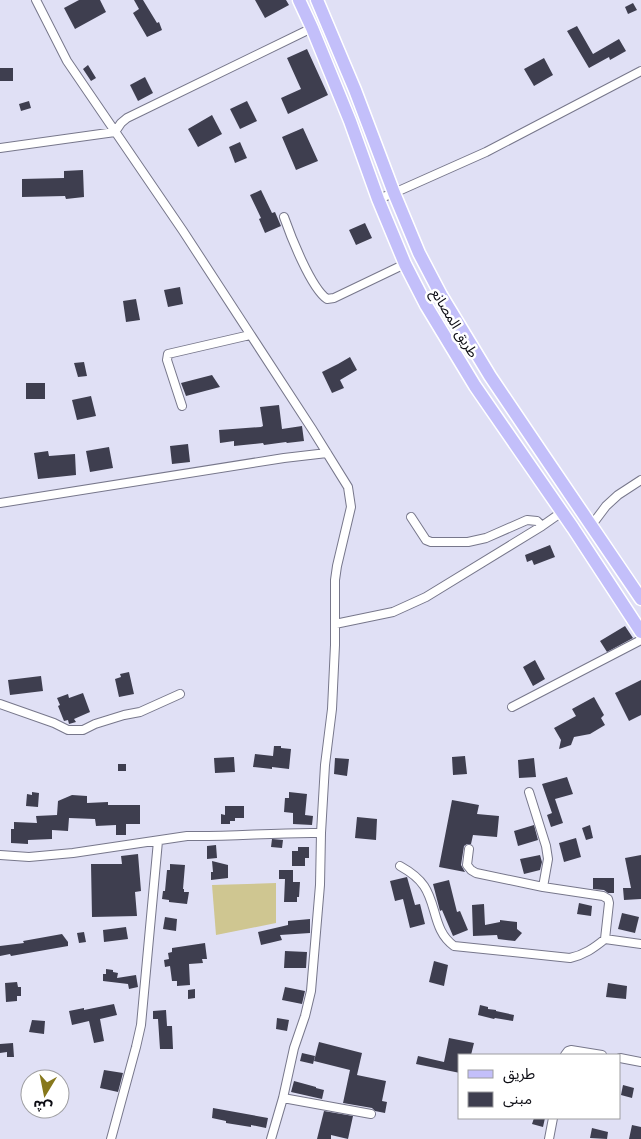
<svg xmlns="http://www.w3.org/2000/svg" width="641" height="1139" font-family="Montserrat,'Noto Sans Arabic',sans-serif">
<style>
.green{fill:#cfc691}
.building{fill:#3e3e4f}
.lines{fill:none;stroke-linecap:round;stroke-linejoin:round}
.street-casing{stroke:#77778b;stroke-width:10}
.primary-casing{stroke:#fff;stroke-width:15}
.street{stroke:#fff;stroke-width:8}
.primary{stroke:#c3bffa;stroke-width:12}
.labels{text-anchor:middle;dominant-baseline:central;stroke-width:5;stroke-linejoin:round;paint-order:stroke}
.street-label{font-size:14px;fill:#0c0c13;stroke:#fff}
</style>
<rect width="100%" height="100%" fill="#e0e0f5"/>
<path class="green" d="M276,883V923L216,935L212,885Z"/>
<path class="building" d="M79,0H100L106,12L75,29L64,8Z
M134,0H143L157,23L159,22L162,30L147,37L133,13L139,9Z
M255,0H286L289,5L265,18Z
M633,3L637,10L628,14L625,7Z
M577,26L593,54L619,39L626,51L610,60L609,57L589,68L567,31Z
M307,49L328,95L288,114L281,98L301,89L287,58Z
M544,58L553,75L534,86L524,69Z
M88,65L96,78L91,81L83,69Z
M0,68H13V81H0Z
M145,77L153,93L138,101L130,85Z
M29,101L31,108L21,111L19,104Z
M247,101L257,121L240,129L230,109Z
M212,115L222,134L198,147L188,129Z
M303,128L318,161L296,170L282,137Z
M240,142L247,158L235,163L229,147Z
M83,170L84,197L66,199L65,196L22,197V179L64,178V171Z
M261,190L272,213L275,212L281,226L265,233L259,219L261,218L250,195Z
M365,223L372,238L356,245L349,230Z
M180,287L183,304L168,307L164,290Z
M136,299L140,320L126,322L123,301Z
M350,357L357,370L340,380L344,388L332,393L322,372L338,364Z
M84,362L87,376L78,377L74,363Z
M212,375L220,387L186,396L181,383Z
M26,383H45V399H26Z
M91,396L96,416L77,420L72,400Z
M279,405L282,429L302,426L304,441L287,443L286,442L264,445L263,443L234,446V441L220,443L219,430L261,427L263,426L260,407Z
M188,444L190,462L172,464L170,446Z
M109,447L113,468L90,472L86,451Z
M48,451L49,456L75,454L76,475L38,479L34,453Z
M550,545L555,557L534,565L532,560L527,562L525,555Z
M625,626L633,638L607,652L600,641Z
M535,660L545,679L533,686L523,667Z
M129,672L134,694L119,697L115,679L121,677L120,674Z
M41,676L43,691L10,695L8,680Z
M641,680V715L629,721L615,693Z
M83,693L90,712L74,719L76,722L69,724L68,720L64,721L58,706L60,705L57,698L68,694L69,698Z
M594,697L604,715L601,718L605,725L590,734L574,737L571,745L559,749L561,740L554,728L576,716L572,709Z
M274,746H281V748L291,749L289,769L272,767V769L253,767L255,754L273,756Z
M465,756L467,774L453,775L452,757Z
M234,757L235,772L215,773L214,758Z
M335,758L349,759L347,776L334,774Z
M534,758L536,777L519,778L518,760Z
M118,764H126V771H118Z
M567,777L573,794L555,799L563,823L551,827L547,815L552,813L542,784Z
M32,792L39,793L38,807L26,806L27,794L32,795Z
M289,792L307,794L305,815L313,816L312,825L293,824V813L284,812L285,798H289Z
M72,795L87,796V803L108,802V805H140V824H126V835H116V825L96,826L95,819L69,818L68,831L52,830V839L28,840V844L11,843V829H14V822L37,823L36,816L57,815L58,801Z
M452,800L479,805L477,814L499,816L497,837L473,835L471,844H467L464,846L461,865L465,872L439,867Z
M225,806H244V818H235V821H230V824H221V814L225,815Z
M357,817L377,819L376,840L355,838Z
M534,825L538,840L518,846L514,831Z
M590,825L593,838L586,840L582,828Z
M576,838L581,857L564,862L559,843Z
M272,839L283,840L282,848L271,847Z
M216,845L217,858L207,859V846Z
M298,847H309V858H305V866H292V851H298Z
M138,854L141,891L135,892L137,916L92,917L91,864H122L121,856Z
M540,855L542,862L540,870L524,874L520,859Z
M641,855V899L624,900L623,888H631L625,858Z
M212,861L228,865V878L211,880V872H213Z
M170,864L185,865L183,889H184V892H189L187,904L169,902V900L162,899L163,891H165L167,870H170Z
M279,870H293V882H300L299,897H297V902H284L285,879H279Z
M407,877L415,905L420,904L425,924L410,928L403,899L395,901L390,881Z
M593,878H614V893H608L604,890L593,889Z
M449,880L457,912L460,911L468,930L453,936L442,910L440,911L433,884Z
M579,903L592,906L591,916L577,914Z
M484,904L485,925L500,922V920L517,922V929L522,933L515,941L498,939L497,935L473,936L472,905Z
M622,913L639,917L635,933L618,929Z
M165,917L177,919L176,931L163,929Z
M310,919V933L280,935L282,940L261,945L258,932L288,925V921Z
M126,927L128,939L104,942L103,930Z
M84,932L86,942L79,943L77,933Z
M62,934L68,942V946L11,956L10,954L0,956V946L24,943L23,941Z
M205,943L207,959H202L203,963L189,964L190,985L177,986V981H172L170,966L165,967L164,960L169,959L168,953L172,952V948Z
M285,951L307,952L306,968H284Z
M434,961L448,965L444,986L429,982Z
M106,969L113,970V972L118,973L117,978L136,975L138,987L129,989L128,984L103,981V974H106Z
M17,982L18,987H21V996H17V1001L6,1002L5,983Z
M608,983L627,986L626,999L606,997Z
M285,987L305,991L302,1004L282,1000Z
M195,989V998L188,999V990Z
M114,1004L117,1015L100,1019L104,1041L94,1043L89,1021L72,1025L69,1011L84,1008V1010Z
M480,1005L488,1007V1009L496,1010V1011L514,1015L513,1021L495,1018L494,1019L478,1015Z
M166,1010L167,1026H172L173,1049H160L158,1019H153V1011Z
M277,1018L289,1020L287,1031L276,1029Z
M32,1020L45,1021L44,1034L29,1032Z
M449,1038L474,1043L471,1055H460V1073L416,1064L418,1056L444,1062Z
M319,1042L362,1053L357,1075L386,1081L382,1101L387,1102L385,1113L375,1111L372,1108L343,1103L350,1070L314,1061Z
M13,1043L14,1057H7V1052L0,1053V1044Z
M302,1053L315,1056L313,1064L300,1061Z
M104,1070L123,1073L118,1092L100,1088Z
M294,1081L316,1087V1088L324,1090L322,1099L291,1092Z
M623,1085L634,1088L632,1098L621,1095Z
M213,1108L268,1118L266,1128L251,1125V1127L226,1123V1121L212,1118Z
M324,1111L353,1116L348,1139L331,1135V1139H317Z
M534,1118H545L543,1127L532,1124Z
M632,1125L641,1127V1139H629Z
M592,1128L608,1132L607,1139L590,1138Z"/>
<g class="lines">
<defs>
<path id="street" d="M36,0L67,61L183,231L312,429L348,487L351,507L337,566L335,580V645L332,709L325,765L321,833L320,885L311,991L305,1016L294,1048L283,1098L271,1139
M0,148L115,132L121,123L127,118L312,28
M378,199L394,193L486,152L641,71
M284,217C291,237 311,288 327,299L334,298L405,264
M182,406L167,360L168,354L250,335
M0,503L284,458L327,453
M411,517L426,540L431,542H468L486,538L527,520L537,521L542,526
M591,526L606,506L618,495L641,480
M335,624L393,612L426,597L542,526L562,512
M0,704L54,723L68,730H83L95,724L124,715L140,712L180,694
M512,707L641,640
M529,792L546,846L548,859L543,887
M0,855L29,857L73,853L187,836C232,837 276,832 321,833
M400,866C409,871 418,877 424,886C437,905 433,931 454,946L570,958C584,955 594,948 605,939L609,903L608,899L603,896L543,887L476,873L471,870L467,865L469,849
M605,939L641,944
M565,1055L568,1051L571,1050L602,1055
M620,1058L641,1062
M283,1098L371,1114
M111,1139L136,1047L141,1025L158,841
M549,1139L553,1118"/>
<path id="primary" d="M299,0L312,28L350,121L378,199L405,264L426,305L475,386L573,528L641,632
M317,0L355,90L394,193L419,253L441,295L490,376L542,453L641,599"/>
</defs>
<use href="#street" class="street-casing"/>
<use href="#primary" class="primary-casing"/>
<use href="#street" class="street"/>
<use href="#primary" class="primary"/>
</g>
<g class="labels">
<g class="street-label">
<text transform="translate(455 323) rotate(59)">طريق المصانع</text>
</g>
</g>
<rect x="458" y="1054" width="162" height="65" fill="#ffffff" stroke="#9e9ea1"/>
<rect x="468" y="1070" width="25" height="8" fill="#c3bffa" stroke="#9e9ea1"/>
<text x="503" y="1079" font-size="15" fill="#0c0c13">طريق</text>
<rect x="468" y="1092" width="25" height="15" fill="#3e3e4f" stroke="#9e9ea1"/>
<text x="503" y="1104" font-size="15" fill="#0c0c13">مبنى</text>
<g transform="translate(45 1094) rotate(190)"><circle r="24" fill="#ffffff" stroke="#9e9ea1"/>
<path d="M0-4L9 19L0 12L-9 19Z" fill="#87781c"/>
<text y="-8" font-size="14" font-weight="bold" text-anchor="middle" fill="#0c0c13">ش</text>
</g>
</svg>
